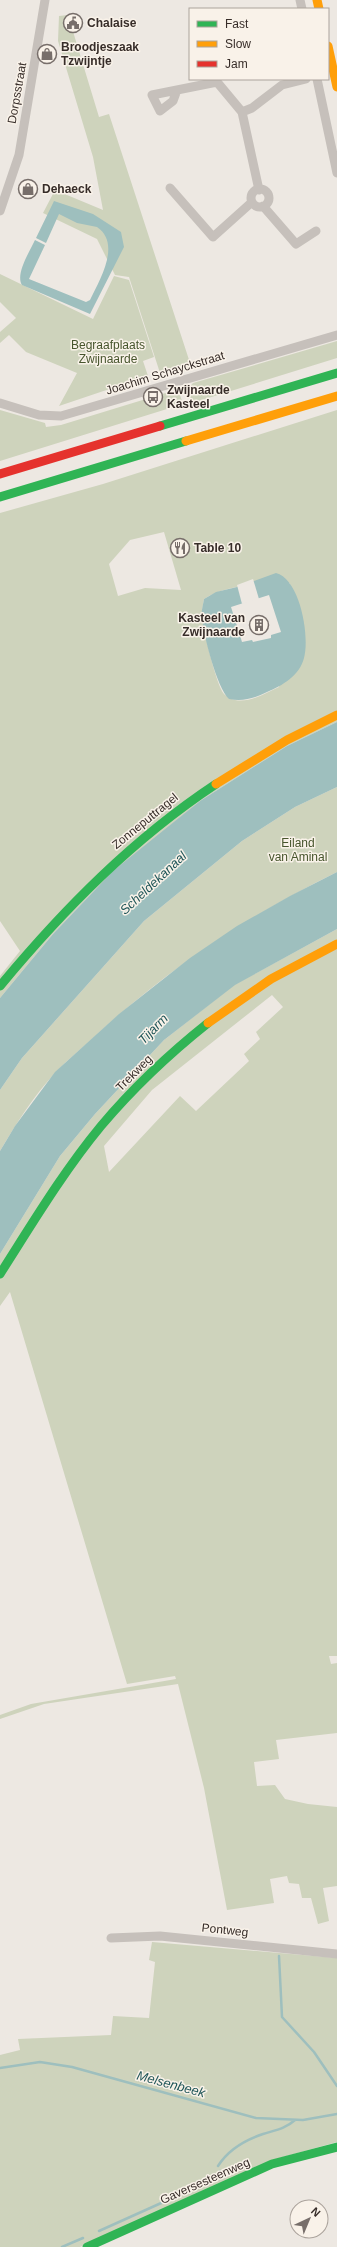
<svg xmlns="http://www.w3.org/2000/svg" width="337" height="2247" font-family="Arial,sans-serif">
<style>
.green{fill:#ced3bc;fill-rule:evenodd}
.water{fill:#9ebfbe;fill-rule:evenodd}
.pier{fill:#ede8e2}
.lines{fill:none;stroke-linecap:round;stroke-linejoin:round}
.stream{stroke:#9ebfbe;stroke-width:2.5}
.street{stroke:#c6c0bb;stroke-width:9}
.fast{stroke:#30b455;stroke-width:9}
.slow{stroke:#ff9f0a;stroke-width:9}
.jam{stroke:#e5322d;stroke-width:9}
.labels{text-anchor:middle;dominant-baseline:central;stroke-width:3;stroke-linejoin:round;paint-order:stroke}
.poi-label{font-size:12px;font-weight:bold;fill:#372d29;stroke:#f9f2e9;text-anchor:start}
.street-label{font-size:12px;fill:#372d29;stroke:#f9f2e9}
.park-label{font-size:12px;fill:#47552d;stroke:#f9f2e9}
.water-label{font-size:13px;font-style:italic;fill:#1f5558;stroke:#f9f2e9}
</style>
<rect width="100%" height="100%" fill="#ede8e2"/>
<path class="green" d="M68,15L99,117L109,114L192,369L169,375L160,373L129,277L115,275L97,239L43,213L55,190L103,210L93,157L58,41L59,16Z
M0,274L93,319L114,276L129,280L154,357L143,361L148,376L59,406L77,373L26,352L9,335L0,343V332L16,318L0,302Z
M337,341V358L192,403L188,389L193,383Z
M172,391L179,392L183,404L0,461V410L45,423L46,427L61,425Z
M337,410V722L287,746L200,801L95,890L53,934L0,998V976L20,951L0,921V513L103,484ZM164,532L181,590L145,588L118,596L109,564L130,540ZM290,583L279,687C266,693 250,703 235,700C232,700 226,696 224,694C216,685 203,628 202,614C202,609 203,604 204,599C229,583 261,585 290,583Z
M337,787V872C246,917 166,970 92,1039C80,1050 67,1060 56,1072C34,1095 16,1124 0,1151V1090L22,1058L144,921L242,841L295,807Z
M337,929V1656H329L331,1664L337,1663V1733L276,1740L279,1759L254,1762L257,1786L275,1785L285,1799L308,1804L337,1807V1886L323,1888L329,1921L318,1924L311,1898H302L299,1884L289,1883L287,1876L270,1879L274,1903L227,1910L204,1788L178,1684L44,1704L0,1719V1715L31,1704L176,1679L175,1676L127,1684L10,1292L0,1306V1254L60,1156L95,1114L164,1040L234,985ZM272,995L283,1007L256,1032L260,1039L244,1054L249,1061L196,1111L180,1096L109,1172L104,1146L152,1090Z
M152,1942L337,1958V2142L272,2160L80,2247H0V2055L20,2050L18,2039L111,2035L113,2016L149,2018L155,1962L149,1960Z"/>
<path class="water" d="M54,201L93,214L121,232L124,247L90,314L22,285C15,274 30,251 35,240L45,245L29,279L86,302L90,300C99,281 122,244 97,227L77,223L59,214L46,243L36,238Z
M276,573C300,579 310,636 304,658C300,675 282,686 267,692C255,698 243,702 229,699C217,688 203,634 202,617C201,611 203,605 204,599L216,592L237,587ZM269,595L281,632L271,635V638L253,642L252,640L242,642L231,607Z
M337,722V787L295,807L242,841L144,921L22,1058L0,1090V998L53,934L113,871L200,801L287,746Z
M337,872V929L235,985L164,1040L95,1114L60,1156L0,1254V1151L15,1126L55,1072L119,1014L190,958L237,926L290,896Z"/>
<path class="pier" d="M253,579L259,599L242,604L237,585Z"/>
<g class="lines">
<path class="stream" d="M279,1956L282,2017L314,2052L337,2086
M0,2068L40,2062L72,2067L256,2118L303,2120L337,2114
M218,2166C228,2150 245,2140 263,2134C276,2130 285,2129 295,2120
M99,2231L219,2177L220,2171
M62,2247L83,2238"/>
<path class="street" d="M300,0L302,9
M317,79L337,173
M177,90L173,101L160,111L152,95L217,82L242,112L259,190
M242,112L252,108L282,85L306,79
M170,188L213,237L252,202
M251 198a9 9 0 1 1 18 0a9 9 0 1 1-18 0Z
M263,206L296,244L316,231
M0,211L19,155L45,0
M0,403L39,415L61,416L337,335
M111,1938L160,1936L337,1954"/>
<path class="fast" d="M160,426L337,373
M0,497L186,441
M0,986C64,909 133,839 216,784
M0,1274C32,1224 63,1172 101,1126C133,1088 169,1054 208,1023
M87,2247L272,2164L337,2147"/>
<path class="slow" d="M317,0L319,9
M328,46L337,87
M186,441L337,396
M216,784L287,740L337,715
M208,1023L271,979L337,944"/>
<path class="jam" d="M0,474L160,426"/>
</g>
<defs>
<symbol id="civic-ring" viewBox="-11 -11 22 22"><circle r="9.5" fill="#f9f2e9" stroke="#776e6a" stroke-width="1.5"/><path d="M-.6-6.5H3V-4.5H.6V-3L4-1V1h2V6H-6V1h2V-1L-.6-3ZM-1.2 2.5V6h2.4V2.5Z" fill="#776e6a"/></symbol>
<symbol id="shop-ring" viewBox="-11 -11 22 22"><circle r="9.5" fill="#f9f2e9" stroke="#776e6a" stroke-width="1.5"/><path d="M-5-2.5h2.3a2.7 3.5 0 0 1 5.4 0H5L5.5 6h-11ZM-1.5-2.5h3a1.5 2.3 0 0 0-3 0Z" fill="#776e6a"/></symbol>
<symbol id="bus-ring" viewBox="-11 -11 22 22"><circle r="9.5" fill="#f9f2e9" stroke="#776e6a" stroke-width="1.5"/><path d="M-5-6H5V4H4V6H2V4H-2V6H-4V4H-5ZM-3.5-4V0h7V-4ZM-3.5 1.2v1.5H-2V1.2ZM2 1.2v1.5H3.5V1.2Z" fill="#776e6a"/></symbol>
<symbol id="restaurant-ring" viewBox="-11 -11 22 22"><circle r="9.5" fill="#f9f2e9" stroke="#776e6a" stroke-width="1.5"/><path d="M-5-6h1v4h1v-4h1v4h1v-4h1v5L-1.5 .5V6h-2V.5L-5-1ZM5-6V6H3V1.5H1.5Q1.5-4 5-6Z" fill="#776e6a"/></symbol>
<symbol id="building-ring" viewBox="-11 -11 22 22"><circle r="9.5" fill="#f9f2e9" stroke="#776e6a" stroke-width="1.5"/><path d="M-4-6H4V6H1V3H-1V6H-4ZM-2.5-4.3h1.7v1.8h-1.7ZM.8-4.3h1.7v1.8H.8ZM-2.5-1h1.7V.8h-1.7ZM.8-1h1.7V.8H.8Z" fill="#776e6a"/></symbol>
</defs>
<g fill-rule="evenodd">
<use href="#civic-ring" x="62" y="12" width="22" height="22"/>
<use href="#shop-ring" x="36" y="43" width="22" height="22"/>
<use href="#shop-ring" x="17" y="178" width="22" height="22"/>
<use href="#bus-ring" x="142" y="386" width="22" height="22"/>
<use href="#restaurant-ring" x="169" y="537" width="22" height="22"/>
<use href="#building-ring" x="248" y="614" width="22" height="22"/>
</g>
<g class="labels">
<g class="poi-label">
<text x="87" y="23">Chalaise</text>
<text x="61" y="47">Broodjeszaak<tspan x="61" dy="14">Tzwijntje</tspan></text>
<text x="42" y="189">Dehaeck</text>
<text x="167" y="390">Zwijnaarde<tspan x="167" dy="14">Kasteel</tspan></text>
<text x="194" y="548">Table 10</text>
<text x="245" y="618" text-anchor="end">Kasteel van<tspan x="245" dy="14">Zwijnaarde</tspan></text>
</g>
<g class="street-label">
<text transform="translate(17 93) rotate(-80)">Dorpsstraat</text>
<text transform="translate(165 373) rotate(-17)">Joachim Schayckstraat</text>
<text transform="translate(145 821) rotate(-39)">Zonneputtragel</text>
<text transform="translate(134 1073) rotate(-45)">Trekweg</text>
<text transform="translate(225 1930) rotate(6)">Pontweg</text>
<text transform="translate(205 2181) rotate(-24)">Gaversesteenweg</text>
</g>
<g class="park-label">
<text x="108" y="345">Begraafplaats<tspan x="108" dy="14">Zwijnaarde</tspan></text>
<text x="298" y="843">Eiland<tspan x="298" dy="14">van Aminal</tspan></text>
</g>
<g class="water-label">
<text transform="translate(153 883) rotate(-43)">Scheldekanaal</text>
<text transform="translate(153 1029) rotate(-46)">Tijarm</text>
<text transform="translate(171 2084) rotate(15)">Melsenbeek</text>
</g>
</g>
<rect x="189" y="8" width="140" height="72" fill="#f9f2e9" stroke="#aba39c"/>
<rect x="197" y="21" width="20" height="6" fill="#30b455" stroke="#aba39c"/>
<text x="225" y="28" font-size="12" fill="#372d29">Fast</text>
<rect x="197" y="41" width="20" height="6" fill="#ff9f0a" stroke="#aba39c"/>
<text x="225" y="48" font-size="12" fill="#372d29">Slow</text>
<rect x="197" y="61" width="20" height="6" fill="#e5322d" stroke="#aba39c"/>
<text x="225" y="68" font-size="12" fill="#372d29">Jam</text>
<g transform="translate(309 2219) rotate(44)"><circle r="19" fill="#f9f2e9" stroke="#aba39c"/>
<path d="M0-3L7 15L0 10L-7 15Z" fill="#776e6a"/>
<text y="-6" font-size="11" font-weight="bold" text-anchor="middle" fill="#372d29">N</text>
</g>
</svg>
